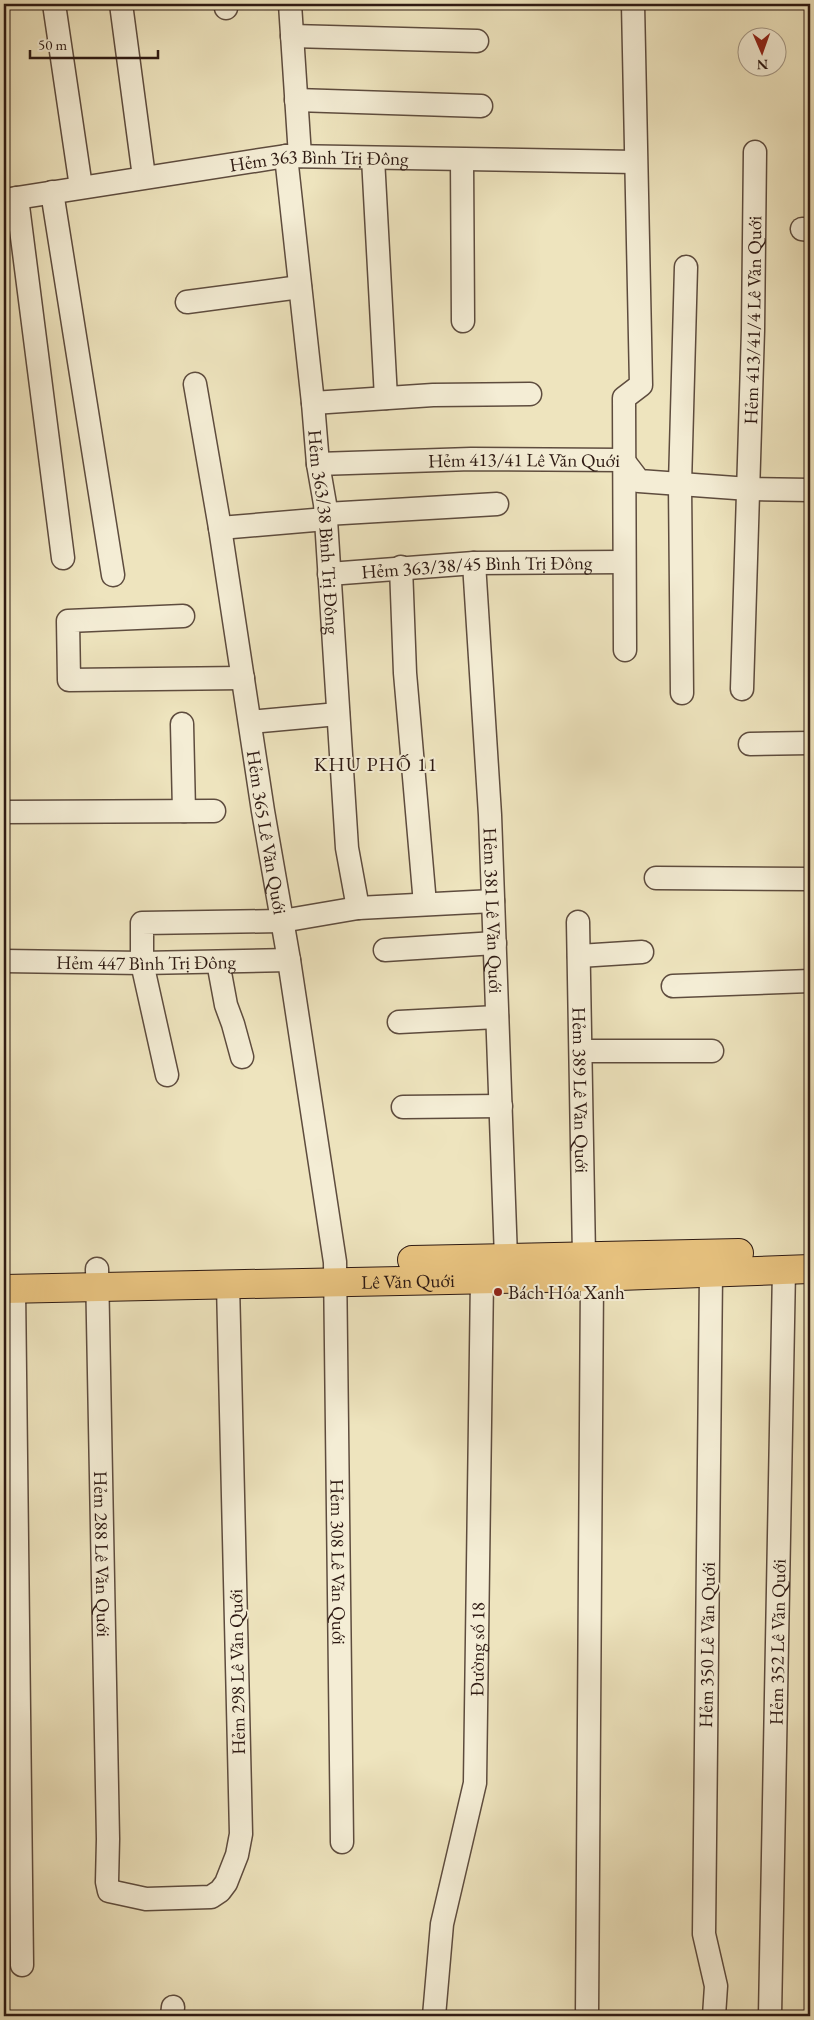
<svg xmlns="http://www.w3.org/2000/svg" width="814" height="2020" font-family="'EB Garamond',serif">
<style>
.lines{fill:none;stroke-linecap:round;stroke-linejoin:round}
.minor-casing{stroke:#5e4c3e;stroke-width:25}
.major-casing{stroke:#2e1a13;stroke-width:30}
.minor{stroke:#f4edd5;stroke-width:22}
.major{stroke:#e7c27f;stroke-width:28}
.poi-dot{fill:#8f2418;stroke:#f4edd5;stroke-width:2}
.labels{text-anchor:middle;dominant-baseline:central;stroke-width:4;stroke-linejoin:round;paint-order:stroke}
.street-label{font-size:19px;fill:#2e1a13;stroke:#f4edd5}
.poi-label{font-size:19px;fill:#2e1a13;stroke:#f4edd5;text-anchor:start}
.neighbourhood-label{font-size:20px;letter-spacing:1px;fill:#2e1a13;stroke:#f4edd5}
</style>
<rect width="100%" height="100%" fill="#eee4be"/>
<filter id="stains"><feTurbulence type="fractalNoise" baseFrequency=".004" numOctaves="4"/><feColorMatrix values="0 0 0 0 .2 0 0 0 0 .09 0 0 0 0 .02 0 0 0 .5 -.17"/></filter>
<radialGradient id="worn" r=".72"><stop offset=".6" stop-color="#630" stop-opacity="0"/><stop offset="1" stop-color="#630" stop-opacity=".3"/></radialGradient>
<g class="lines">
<defs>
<g id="minor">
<path d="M54,4L81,187"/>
<path d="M121,4L144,177"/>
<path d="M226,4V8"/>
<path d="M290,4L300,156"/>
<path d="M292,36L477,41"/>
<path d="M296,100L481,106"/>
<path id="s1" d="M286,156L313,403L318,464L325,504L347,848L358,908"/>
<path d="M373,158L386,398"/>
<path d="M462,160L463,321"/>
<path d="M52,192L113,575"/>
<path d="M17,198L63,558"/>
<path id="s2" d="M4,200L286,156L635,162"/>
<path d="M802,229L810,230"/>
<path d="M187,302L300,287"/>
<path id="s3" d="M195,384L220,528L263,811L289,960L335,1262L342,1842"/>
<path d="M313,403L433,395L530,394"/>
<path id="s4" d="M318,464L471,459L623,460L639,481L749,489L810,490"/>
<path d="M326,514L497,504"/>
<path d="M220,528L326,519"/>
<path id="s5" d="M474,563L490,815L506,1258"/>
<path d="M401,567L405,673L425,904"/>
<path id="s6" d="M329,574L474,563L623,562"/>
<path d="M183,616L68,621L69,680L243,678"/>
<path d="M625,650L624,398L641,385L633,4"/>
<path id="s7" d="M742,689L753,330L755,152"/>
<path d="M682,693L680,484L686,267"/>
<path d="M250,722L338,714"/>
<path d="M182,724L184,811"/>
<path d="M750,744L810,743"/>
<path d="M4,812L214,811"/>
<path d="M656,878L810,879"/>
<path id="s8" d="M578,922L584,1256"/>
<path d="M385,950L495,943"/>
<path d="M579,956L642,952"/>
<path id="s9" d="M4,961L142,963L289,960"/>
<path d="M218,962L226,1005L233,1024L242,1057"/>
<path d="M673,986L810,981"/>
<path d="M399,1022L497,1017"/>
<path d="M581,1051H712"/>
<path d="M167,1075L142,963V923L282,921L358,908L493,901"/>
<path d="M403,1107L501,1106"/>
<path id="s10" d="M97,1269L108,1839L107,1882L109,1891L146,1899L211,1897L220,1891L226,1883L237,1855L241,1834L228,1284"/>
<path d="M711,1273L704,1934L716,1986L714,2016"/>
<path d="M14,1288L22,1965"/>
<path d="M172,2016L173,2007"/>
<path id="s11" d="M434,2016L442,1924L475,1783L482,1278"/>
<path d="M587,2016L592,1277"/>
<path id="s12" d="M770,2016L784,1269"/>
</g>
<g id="major">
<path d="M412,1260L739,1253"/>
<path id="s13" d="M4,1289L592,1277L810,1269"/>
</g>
</defs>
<use href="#minor" class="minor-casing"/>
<use href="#major" class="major-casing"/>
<use href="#minor" class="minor"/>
<use href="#major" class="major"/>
</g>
<circle class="poi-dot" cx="498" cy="1292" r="5"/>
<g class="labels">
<g class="street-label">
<text stroke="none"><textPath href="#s2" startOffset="318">Hẻm 363 Bình Trị Đông</textPath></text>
<text stroke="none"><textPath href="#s7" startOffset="369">Hẻm 413/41/4 Lê Văn Quới</textPath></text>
<text stroke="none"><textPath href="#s4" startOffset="206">Hẻm 413/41 Lê Văn Quới</textPath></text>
<text stroke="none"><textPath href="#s1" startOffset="378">Hẻm 363/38 Bình Trị Đông</textPath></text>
<text stroke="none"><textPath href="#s6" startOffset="148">Hẻm 363/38/45 Bình Trị Đông</textPath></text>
<text stroke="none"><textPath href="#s3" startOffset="454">Hẻm 365 Lê Văn Quới</textPath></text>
<text stroke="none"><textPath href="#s5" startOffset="348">Hẻm 381 Lê Văn Quới</textPath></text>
<text stroke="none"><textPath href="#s9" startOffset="142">Hẻm 447 Bình Trị Đông</textPath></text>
<text stroke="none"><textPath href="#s8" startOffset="168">Hẻm 389 Lê Văn Quới</textPath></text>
<text stroke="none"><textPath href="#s13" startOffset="404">Lê Văn Quới</textPath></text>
<text stroke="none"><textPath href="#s10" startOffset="285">Hẻm 288 Lê Văn Quới</textPath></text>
<text stroke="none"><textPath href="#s3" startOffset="1189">Hẻm 308 Lê Văn Quới</textPath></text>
<text stroke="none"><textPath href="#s12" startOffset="374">Hẻm 352 Lê Văn Quới</textPath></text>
<text transform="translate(707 1645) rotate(-89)">Hẻm 350 Lê Văn Quới</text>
<text stroke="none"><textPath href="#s11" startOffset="371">Đường số 18</textPath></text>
<text transform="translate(237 1672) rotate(-91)">Hẻm 298 Lê Văn Quới</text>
</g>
<g class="poi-label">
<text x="508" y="1292">Bách Hóa Xanh</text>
</g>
<g class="neighbourhood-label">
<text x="376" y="764">KHU PHỐ 11</text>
</g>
</g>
<rect width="814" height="2020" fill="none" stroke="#eee4be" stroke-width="20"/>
<rect x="5" y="5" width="804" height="2010" fill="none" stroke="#2e1a13" stroke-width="2.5"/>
<rect x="10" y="10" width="794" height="2000" fill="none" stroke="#2e1a13"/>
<g transform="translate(762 52) rotate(178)"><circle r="24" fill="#f4edd5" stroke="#a59987"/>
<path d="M0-4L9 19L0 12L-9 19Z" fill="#8f2418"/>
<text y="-8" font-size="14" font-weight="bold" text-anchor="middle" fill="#2e1a13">N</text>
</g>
<path d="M30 50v8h128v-8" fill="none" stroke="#2e1a13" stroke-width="2.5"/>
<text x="38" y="50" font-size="15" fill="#2e1a13" stroke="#f4edd5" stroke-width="4" paint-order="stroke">50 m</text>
<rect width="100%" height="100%" filter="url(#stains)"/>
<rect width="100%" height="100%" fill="url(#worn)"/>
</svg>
